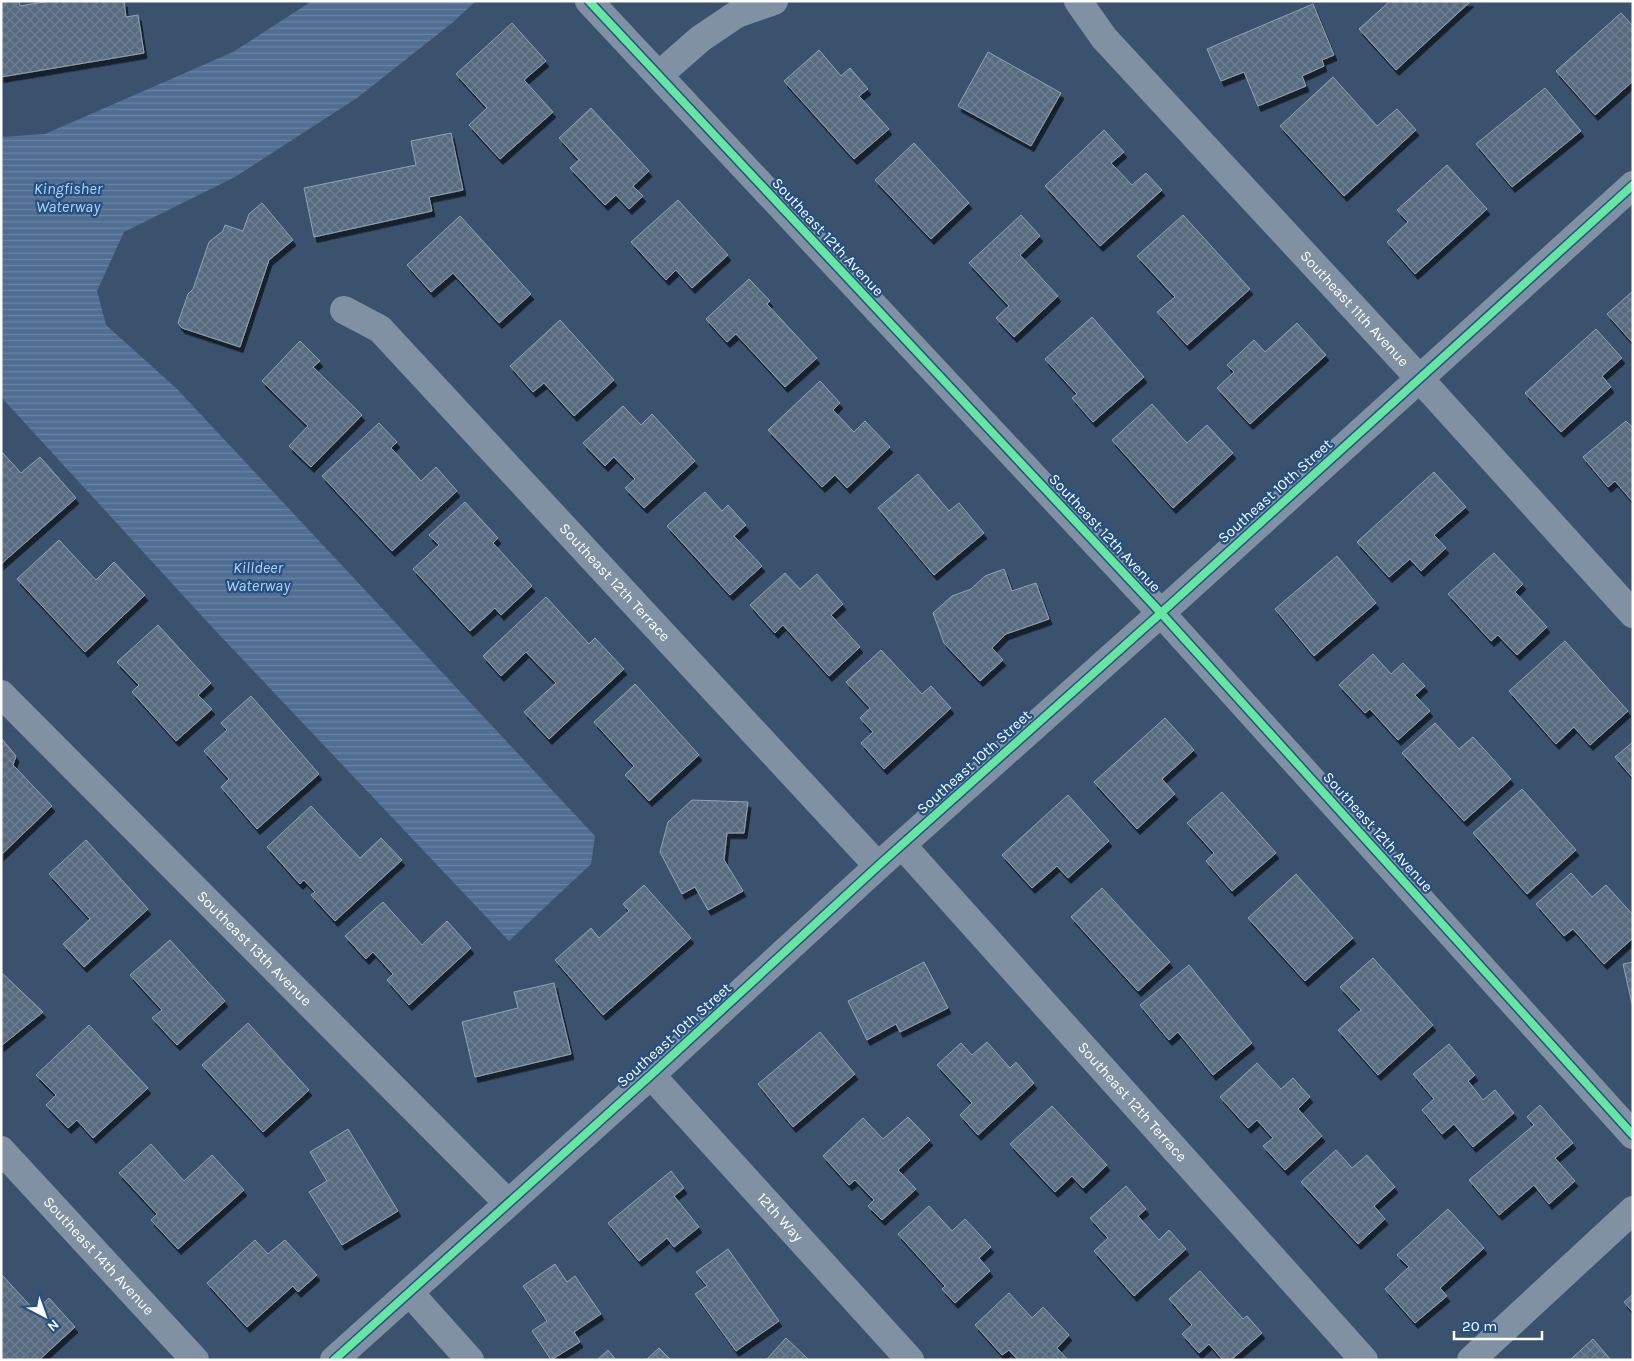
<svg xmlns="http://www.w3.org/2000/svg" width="1634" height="1361" font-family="Karla,sans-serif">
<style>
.water{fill:url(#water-rules)}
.building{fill:url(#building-cross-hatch);stroke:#93a2b2;filter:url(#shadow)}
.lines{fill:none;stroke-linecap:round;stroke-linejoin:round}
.minor{stroke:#8091a4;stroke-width:28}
.tertiary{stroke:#8091a4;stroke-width:28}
.cycleway-casing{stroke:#245084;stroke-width:11}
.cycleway{stroke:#66e7a1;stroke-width:8}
.labels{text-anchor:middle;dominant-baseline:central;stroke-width:4.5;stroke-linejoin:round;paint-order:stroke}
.street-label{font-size:15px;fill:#fff;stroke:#245084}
.water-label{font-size:16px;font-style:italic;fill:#b8d3ef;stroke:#245084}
</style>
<defs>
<pattern id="water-rules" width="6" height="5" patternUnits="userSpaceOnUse" patternTransform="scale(1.25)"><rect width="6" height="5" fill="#506e92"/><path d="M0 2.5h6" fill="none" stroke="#6a84a2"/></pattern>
<pattern id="building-cross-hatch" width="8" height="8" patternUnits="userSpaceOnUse" patternTransform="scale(1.25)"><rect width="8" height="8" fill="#576a80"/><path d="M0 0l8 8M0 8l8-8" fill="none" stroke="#708093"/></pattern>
<filter id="shadow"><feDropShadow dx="3" dy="5.5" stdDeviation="0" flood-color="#0009"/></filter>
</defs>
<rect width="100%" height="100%" fill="#3a526e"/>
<path class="water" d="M312,1H476L452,23L357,98L235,177L124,232L97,291L106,325L177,389L595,836L591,864L509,941L212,627L1,397V137L45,134L233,52Z"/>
<path class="building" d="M1,1H19L20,6L49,1H124L126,17L138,15L144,53L1,77Z
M1390,1H1471L1396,70L1359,29Z
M1313,4L1334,55L1322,60L1324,66L1302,76L1306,86L1258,106L1244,72L1221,81L1207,49Z
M1621,13L1633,26V81L1595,115L1556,71Z
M512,23L546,61L524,80L553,112L500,159L469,125L487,108L456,74Z
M819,50L841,76L850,68L868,89L859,96L889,129L854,159L784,81Z
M988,52L1061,93L1031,146L958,106Z
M1333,77L1377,126L1397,109L1416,130L1344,196L1280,126Z
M1545,88L1581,131L1512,187L1476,144Z
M591,108L649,171L633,186L643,196L629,209L616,195L605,205L570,168L579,160L559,138Z
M1104,130L1124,152L1111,163L1132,185L1146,173L1162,190L1100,246L1045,186Z
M451,133L463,190L429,197L432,211L314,237L304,188L416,165L411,141Z
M914,143L969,203L931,239L875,180Z
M1447,165L1487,209L1415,274L1387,242L1408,222L1397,210Z
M678,200L728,255L692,288L676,270L666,280L631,242Z
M262,203L293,240L269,260L240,347L182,328L178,323L188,294L193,289L209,242L223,231L225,225L243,231L249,214Z
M1021,215L1040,236L1020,255L1058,296L1014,337L996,318L1009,306L969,263Z
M1183,215L1250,289L1187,345L1157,312L1175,297L1137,256Z
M460,216L531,294L499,323L453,273L431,292L407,265Z
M749,279L770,301L767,304L817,358L785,387L736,334L727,342L706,319Z
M1633,291V343L1607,314Z
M1092,317L1144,377L1093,422L1072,398L1077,394L1045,359Z
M560,320L614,380L574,416L544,383L533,392L510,366Z
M1297,323L1326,355L1250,424L1217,388L1234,372L1227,365L1254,340L1265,352Z
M1596,329L1622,358L1602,376L1611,387L1561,432L1525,393Z
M300,341L320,361L313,367L362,415L311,467L289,446L308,426L262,381Z
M820,381L840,403L833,410L854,432L865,421L890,447L847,488L835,475L822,487L768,430Z
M1152,404L1187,443L1207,425L1233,453L1173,508L1112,440Z
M623,406L641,425L652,414L695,461L644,508L625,488L635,479L614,457L605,466L583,443Z
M1626,421L1633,428V502L1615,481L1608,487L1583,457Z
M379,423L397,442L391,448L421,481L436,467L457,491L392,551L322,476Z
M1,451L21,473L40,457L76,498L1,564Z
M1434,472L1466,507L1434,535L1446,548L1421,571L1410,559L1389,577L1357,542Z
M918,474L949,511L959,503L984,533L934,575L878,508Z
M705,492L722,511L728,505L746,525L734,536L762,566L730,595L667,526Z
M465,502L498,538L493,543L532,586L501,615L495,608L470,631L413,569L439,545L429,535Z
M59,540L96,580L114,562L145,595L85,652L17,579Z
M1494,553L1523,584L1515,592L1547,627L1517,655L1498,635L1491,641L1448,594Z
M1337,556L1376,603L1314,656L1275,609Z
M1004,569L1012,591L1036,583L1049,619L1006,634L992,648L1003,660L980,681L944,643L933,613L952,596L971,589L985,576Z
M785,573L800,589L817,574L843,604L831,615L860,647L829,676L783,625L775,633L750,605Z
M546,597L589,644L595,638L624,669L549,739L524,712L556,683L526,652L501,676L483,656Z
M158,625L211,683L198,695L212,709L176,741L132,692L139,685L117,662Z
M1565,641L1628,711L1590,745L1574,727L1556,744L1509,691Z
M881,650L922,694L931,686L951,708L884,769L861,743L873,732L860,718L870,708L846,682Z
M1373,654L1391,674L1403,663L1425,686L1415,695L1430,711L1398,740L1370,709L1365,713L1339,685Z
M635,684L699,755L649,801L625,775L634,766L594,722Z
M251,696L319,774L257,829L221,787L229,779L204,751L227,730L221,723Z
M1165,718L1194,750L1162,779L1175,794L1137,829L1094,782Z
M1435,723L1459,749L1473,737L1511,779L1464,821L1402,753Z
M2,739L16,756L13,765L52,806L1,855Z
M1633,742V778L1615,757Z
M1522,789L1576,850L1527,894L1473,833Z
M1222,792L1276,853L1232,891L1206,861L1214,853L1187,823Z
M1068,795L1109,841L1068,878L1057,866L1032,888L1002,855Z
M692,800L748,802L744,833H727L724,860L743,891L708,910L695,887L682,894L660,852L668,822Z
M311,806L360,858L381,838L402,860L335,921L311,895L315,892L304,880L300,884L267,847Z
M86,840L148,909L84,967L63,944L90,919L49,874Z
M1571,873L1592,897L1606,885L1633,915V938L1604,964L1573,929L1564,936L1536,904Z
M1296,874L1353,938L1305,981L1248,918Z
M644,885L691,938L603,1015L555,960L591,928L599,938L629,911L623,904Z
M1102,888L1170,962L1138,991L1071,917Z
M383,902L422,945L447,921L471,948L409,1005L387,980L393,974L373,952L366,959L345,936Z
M170,940L225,1001L177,1045L152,1018L162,1010L130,975Z
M1373,958L1433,1025L1378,1075L1338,1030L1361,1010L1340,987Z
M924,962L948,1008L900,1032L896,1024L867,1040L848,1001Z
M1633,962V1008L1623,964Z
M1189,965L1252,1043L1213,1075L1178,1032L1169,1040L1140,1005Z
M1,972L43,1012L1,1046Z
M554,983L571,1054L475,1077L462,1022L518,1008L514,992Z
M248,1023L309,1090L263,1132L202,1065Z
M89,1025L148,1088L93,1138L77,1120L68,1128L46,1105L56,1095L36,1075Z
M820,1032L855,1074L793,1127L758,1084Z
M987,1042L1010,1068L1016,1062L1034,1083L978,1135L960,1115L972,1103L937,1065L961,1043L972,1055Z
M1449,1044L1475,1075L1468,1081L1483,1100L1495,1090L1514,1113L1473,1147L1454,1124L1442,1134L1422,1110L1434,1099L1413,1074Z
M1257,1063L1281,1089L1293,1078L1310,1097L1298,1109L1322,1136L1285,1170L1263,1146L1273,1138L1257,1120L1248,1128L1220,1097Z
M1540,1105L1573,1143L1555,1158L1575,1181L1549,1204L1534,1185L1499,1215L1469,1180L1534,1125L1527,1117Z
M1052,1106L1107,1165L1083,1188L1072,1176L1055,1192L1010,1144Z
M908,1117L930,1140L898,1170L916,1189L882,1220L868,1206L874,1200L855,1180L849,1185L823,1156L863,1118L883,1139Z
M348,1129L398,1211L342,1245L309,1192L327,1181L310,1152Z
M151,1144L184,1181L212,1155L244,1190L178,1249L151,1220L157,1214L119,1173Z
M1336,1150L1352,1168L1367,1155L1395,1187L1374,1206L1385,1219L1358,1244L1301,1182Z
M671,1171L684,1188L674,1196L699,1227L674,1247L667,1238L639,1261L608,1223Z
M1126,1186L1146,1209L1138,1216L1159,1240L1169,1230L1186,1249L1134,1296L1094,1251L1108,1238L1090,1218Z
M929,1206L952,1231L965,1219L991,1247L979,1258L990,1271L955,1303L942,1289L945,1286L898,1234Z
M1448,1209L1484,1248L1440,1288L1447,1296L1415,1323L1385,1289L1409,1267L1397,1255Z
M255,1240L268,1254L285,1240L317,1275L298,1292L293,1286L247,1327L207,1283Z
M728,1249L779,1321L736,1351L695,1294L707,1286L696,1272Z
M555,1264L567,1282L575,1276L601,1314L574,1332L580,1342L551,1360L532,1331L547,1321L523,1286Z
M1200,1271L1243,1319L1247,1316L1262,1333L1231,1360H1223L1209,1344L1199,1353L1182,1334L1192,1325L1169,1299Z
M1,1274L35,1311L49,1298L75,1327L39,1360H1Z
M1009,1293L1032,1318L1043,1307L1069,1335L1057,1348L1068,1360H1018L1009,1350L1002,1355L975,1325Z
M1633,1294V1312L1624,1302Z
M786,1338L809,1360H766Z
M1593,1339L1611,1360H1570Z
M659,1348L671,1360H646Z
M608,1350L616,1360H597Z"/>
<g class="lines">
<g class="minor">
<path id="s1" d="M1078,1L1104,38L1419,378L1633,614"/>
<path d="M659,75L700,39L737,14L774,1"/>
<path id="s2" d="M344,310L380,329L878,866"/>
<path id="s3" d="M1,694L508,1203"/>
<path id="s4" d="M902,845L1364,1360"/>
<path id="s5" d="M651,1075L910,1360"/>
<path id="s6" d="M1,1150L195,1360"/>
<path d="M410,1293L470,1360"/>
<path d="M334,1360L651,1075L878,866L1161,613"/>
<path d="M1471,1360L1633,1210"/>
</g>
<path class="tertiary" d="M589,1L1161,613L1633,1135
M1161,613L1633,185"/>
<defs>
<path id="cycleway" d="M589,1L1161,613L1633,1135
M334,1360L651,1075L878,866L1161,613L1633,185"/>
</defs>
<use href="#cycleway" class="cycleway-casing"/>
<use href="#cycleway" class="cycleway"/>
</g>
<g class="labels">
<g class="street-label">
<text transform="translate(828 237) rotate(47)">Southeast 12th Avenue</text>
<text stroke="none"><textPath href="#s1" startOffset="414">Southeast 11th Avenue</textPath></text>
<text transform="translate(1275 491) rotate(-42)">Southeast 10th Street</text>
<text transform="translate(1105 533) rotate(47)">Southeast 12th Avenue</text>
<text stroke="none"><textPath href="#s2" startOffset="386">Southeast 12th Terrace</textPath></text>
<text transform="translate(974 762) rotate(-42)">Southeast 10th Street</text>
<text transform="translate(1378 832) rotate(48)">Southeast 12th Avenue</text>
<text stroke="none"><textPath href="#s3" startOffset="359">Southeast 13th Avenue</textPath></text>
<text transform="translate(674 1035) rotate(-42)">Southeast 10th Street</text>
<text stroke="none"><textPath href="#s4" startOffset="345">Southeast 12th Terrace</textPath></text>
<text stroke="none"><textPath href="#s5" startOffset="192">12th Way</textPath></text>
<text stroke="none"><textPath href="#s6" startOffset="144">Southeast 14th Avenue</textPath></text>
</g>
<g class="water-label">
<text x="68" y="188">Kingfisher<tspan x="68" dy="18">Waterway</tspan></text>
<text x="258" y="567">Killdeer<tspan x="258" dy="18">Waterway</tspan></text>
</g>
</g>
<rect width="1634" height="1361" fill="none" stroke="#ffffff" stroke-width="5"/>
<g transform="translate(45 1316) rotate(139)" stroke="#245084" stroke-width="4" paint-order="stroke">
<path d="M0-4L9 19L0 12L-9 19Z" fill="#ffffff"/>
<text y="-8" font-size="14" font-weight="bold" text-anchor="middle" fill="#ffffff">N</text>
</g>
<path d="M1454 1331v8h88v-8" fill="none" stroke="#ffffff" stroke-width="2.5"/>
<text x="1462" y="1331" font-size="15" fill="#ffffff" stroke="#245084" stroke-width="4" paint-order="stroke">20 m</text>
</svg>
